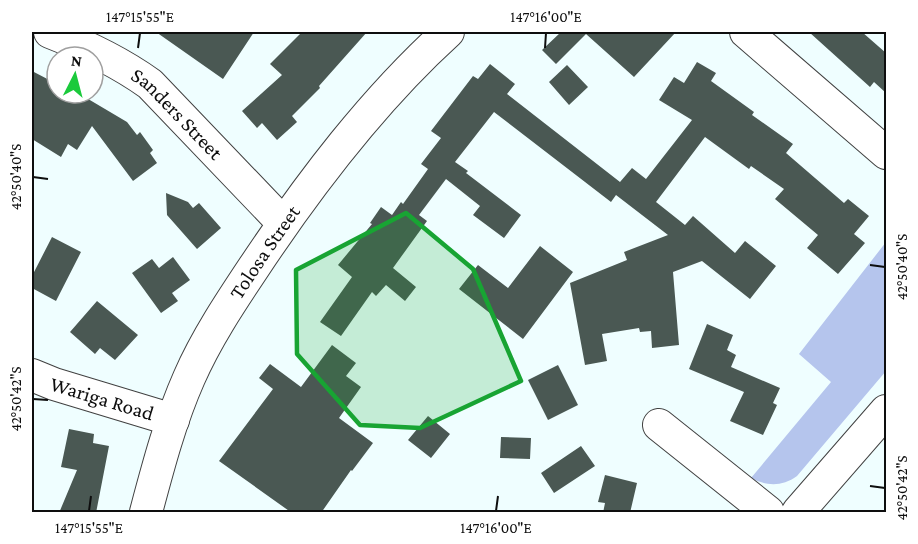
<svg xmlns="http://www.w3.org/2000/svg" width="918" height="544" font-family="'Crimson Pro',serif">
<style>
.green{fill:#b5c5ed}
.building{fill:#4a5853}
.lines{fill:none;stroke-linecap:round;stroke-linejoin:round}
.minor-casing{stroke:#414141;stroke-width:34}
.minor{stroke:#fff;stroke-width:32}
.marked{fill:#18a433;fill-opacity:0.2;stroke:#18a433;stroke-width:4.5;stroke-linejoin:round}
.ticks{fill:none;stroke:#0e0e0e;stroke-width:2}
.labels{text-anchor:middle;dominant-baseline:central;stroke-width:6;stroke-linejoin:round;paint-order:stroke}
.street-label{font-size:21px;fill:#0e0e0e;stroke:#fff}
.neatline{fill:none;stroke:#0e0e0e;stroke-width:2}
.ticks-label{font-size:15px;text-anchor:middle;fill:#0e0e0e}
</style>
<rect width="100%" height="100%" fill="#effeff"/>
<path class="green" d="M886,242V371L797,476C782,487 766,486 751,478L831,382L799,354Z"/>
<path class="building" d="M156,32H254L223,79Z
M302,32H367L319,86L320,88L292,116L297,122L277,140L262,123L257,128L242,111L282,75L270,64Z
M561,32H676L634,77L586,34L556,64L542,50Z
M809,32H862L886,53V93L874,82L870,87Z
M697,62L716,73L711,81L754,112L752,115L793,144L786,153L844,203L848,199L869,216L854,234L865,243L838,274L807,248L818,235L775,199L784,189L751,166L749,169L705,137L656,202L685,225L693,216L735,253L745,241L776,266L750,299L702,261L673,272L679,345L652,348L651,331L640,332L639,328L602,334L607,361L585,365L570,283L627,260L624,252L668,235L616,195L611,202L494,112L455,162L468,171L466,173L521,215L504,238L473,215L480,206L446,179L419,215L427,221L393,268L416,287L405,301L386,285L376,296L372,292L341,336L320,322L352,277L338,265L372,224L370,223L381,207L392,215L401,202L403,204L428,169L421,164L441,138L431,131L473,76L478,79L490,64L515,84L507,94L620,182L632,168L646,179L692,120L659,100L674,77L684,83Z
M567,65L588,87L569,105L549,82Z
M32,71L57,84V93H78L127,122L137,135L140,132L153,150L150,153L157,163L133,181L92,126L77,150L68,144L61,157L32,139Z
M166,193L188,202L193,208L199,203L221,228L197,249L167,215Z
M52,237L81,252L56,301L32,288V276Z
M540,246L573,272L523,339L459,289L478,265L508,288Z
M173,257L190,280L172,293L178,301L161,313L132,273L152,259L159,268Z
M97,301L138,335L115,360L100,348L95,354L70,332Z
M707,324L733,335L727,350L736,355L731,367L780,388L773,403L777,405L763,435L730,421L744,392L689,369Z
M332,345L356,363L346,376L361,387L339,418L373,443L352,471L351,470L321,513H292L219,461L273,389L259,378L270,364L301,387Z
M558,365L578,405L548,420L528,380Z
M428,416L450,434L431,458L408,440Z
M69,429L94,434L93,443L109,446L96,513H59L77,470L61,467Z
M501,437L531,438L530,459L500,458Z
M581,446L595,466L554,493L541,473Z
M605,475L637,483L630,513H603L605,503L598,502Z"/>
<g class="lines">
<defs>
<g id="minor">
<path id="s1" d="M50,32C86,46 118,61 150,84L283,223"/>
<path d="M746,32L886,153"/>
<path id="s2" d="M32,375L54,384L173,420"/>
<path d="M659,425L768,512"/>
<path id="s3" d="M146,512C158,467 170,421 189,378C206,339 230,303 254,267C310,183 373,100 448,32"/>
<path d="M798,512L886,411"/>
</g>
</defs>
<use href="#minor" class="minor-casing"/>
<use href="#minor" class="minor"/>
</g>
<path class="marked" d="M406,213L473,269L521,381L420,428L360,425L297,354L296,270Z"/>
<path class="ticks" d="M138,48L140,33M545,48L546,33M33,177L48,179M870,265L885,267M33,399L48,400M870,486L885,488M89,511L91,496M496,511L498,496"/>
<g class="labels">
<g class="street-label">
<text stroke="none"><textPath href="#s1" startOffset="153">Sanders Street</textPath></text>
<text stroke="none"><textPath href="#s3" startOffset="288">Tolosa Street</textPath></text>
<text stroke="none"><textPath href="#s2" startOffset="74">Wariga Road</textPath></text>
</g>
</g>
<rect width="918" height="544" fill="none" stroke="#ffffff" stroke-width="66"/>
<g transform="translate(75 75) rotate(6)"><circle r="28" fill="#ffffff" stroke="#9f9f9f" stroke-width="1.5"/>
<path d="M0-4.5L10 22L0 15L-10 22Z" fill="#1bca3c"/>
<text y="-9" font-size="16" font-weight="bold" text-anchor="middle" fill="#0e0e0e">N</text>
</g>
<rect x="33" y="33" width="852" height="478" class="neatline"/>
<g class="ticks-label">
<text x="140" y="22">147°15'55"E</text>
<text x="546" y="22">147°16'00"E</text>
<text transform="translate(16 177) rotate(-90)" y="5">42°50'40"S</text>
<text transform="translate(902 267) rotate(-90)" y="5">42°50'40"S</text>
<text transform="translate(16 399) rotate(-90)" y="5">42°50'42"S</text>
<text transform="translate(902 488) rotate(-90)" y="5">42°50'42"S</text>
<text x="89" y="533">147°15'55"E</text>
<text x="496" y="533">147°16'00"E</text>
</g>
</svg>
